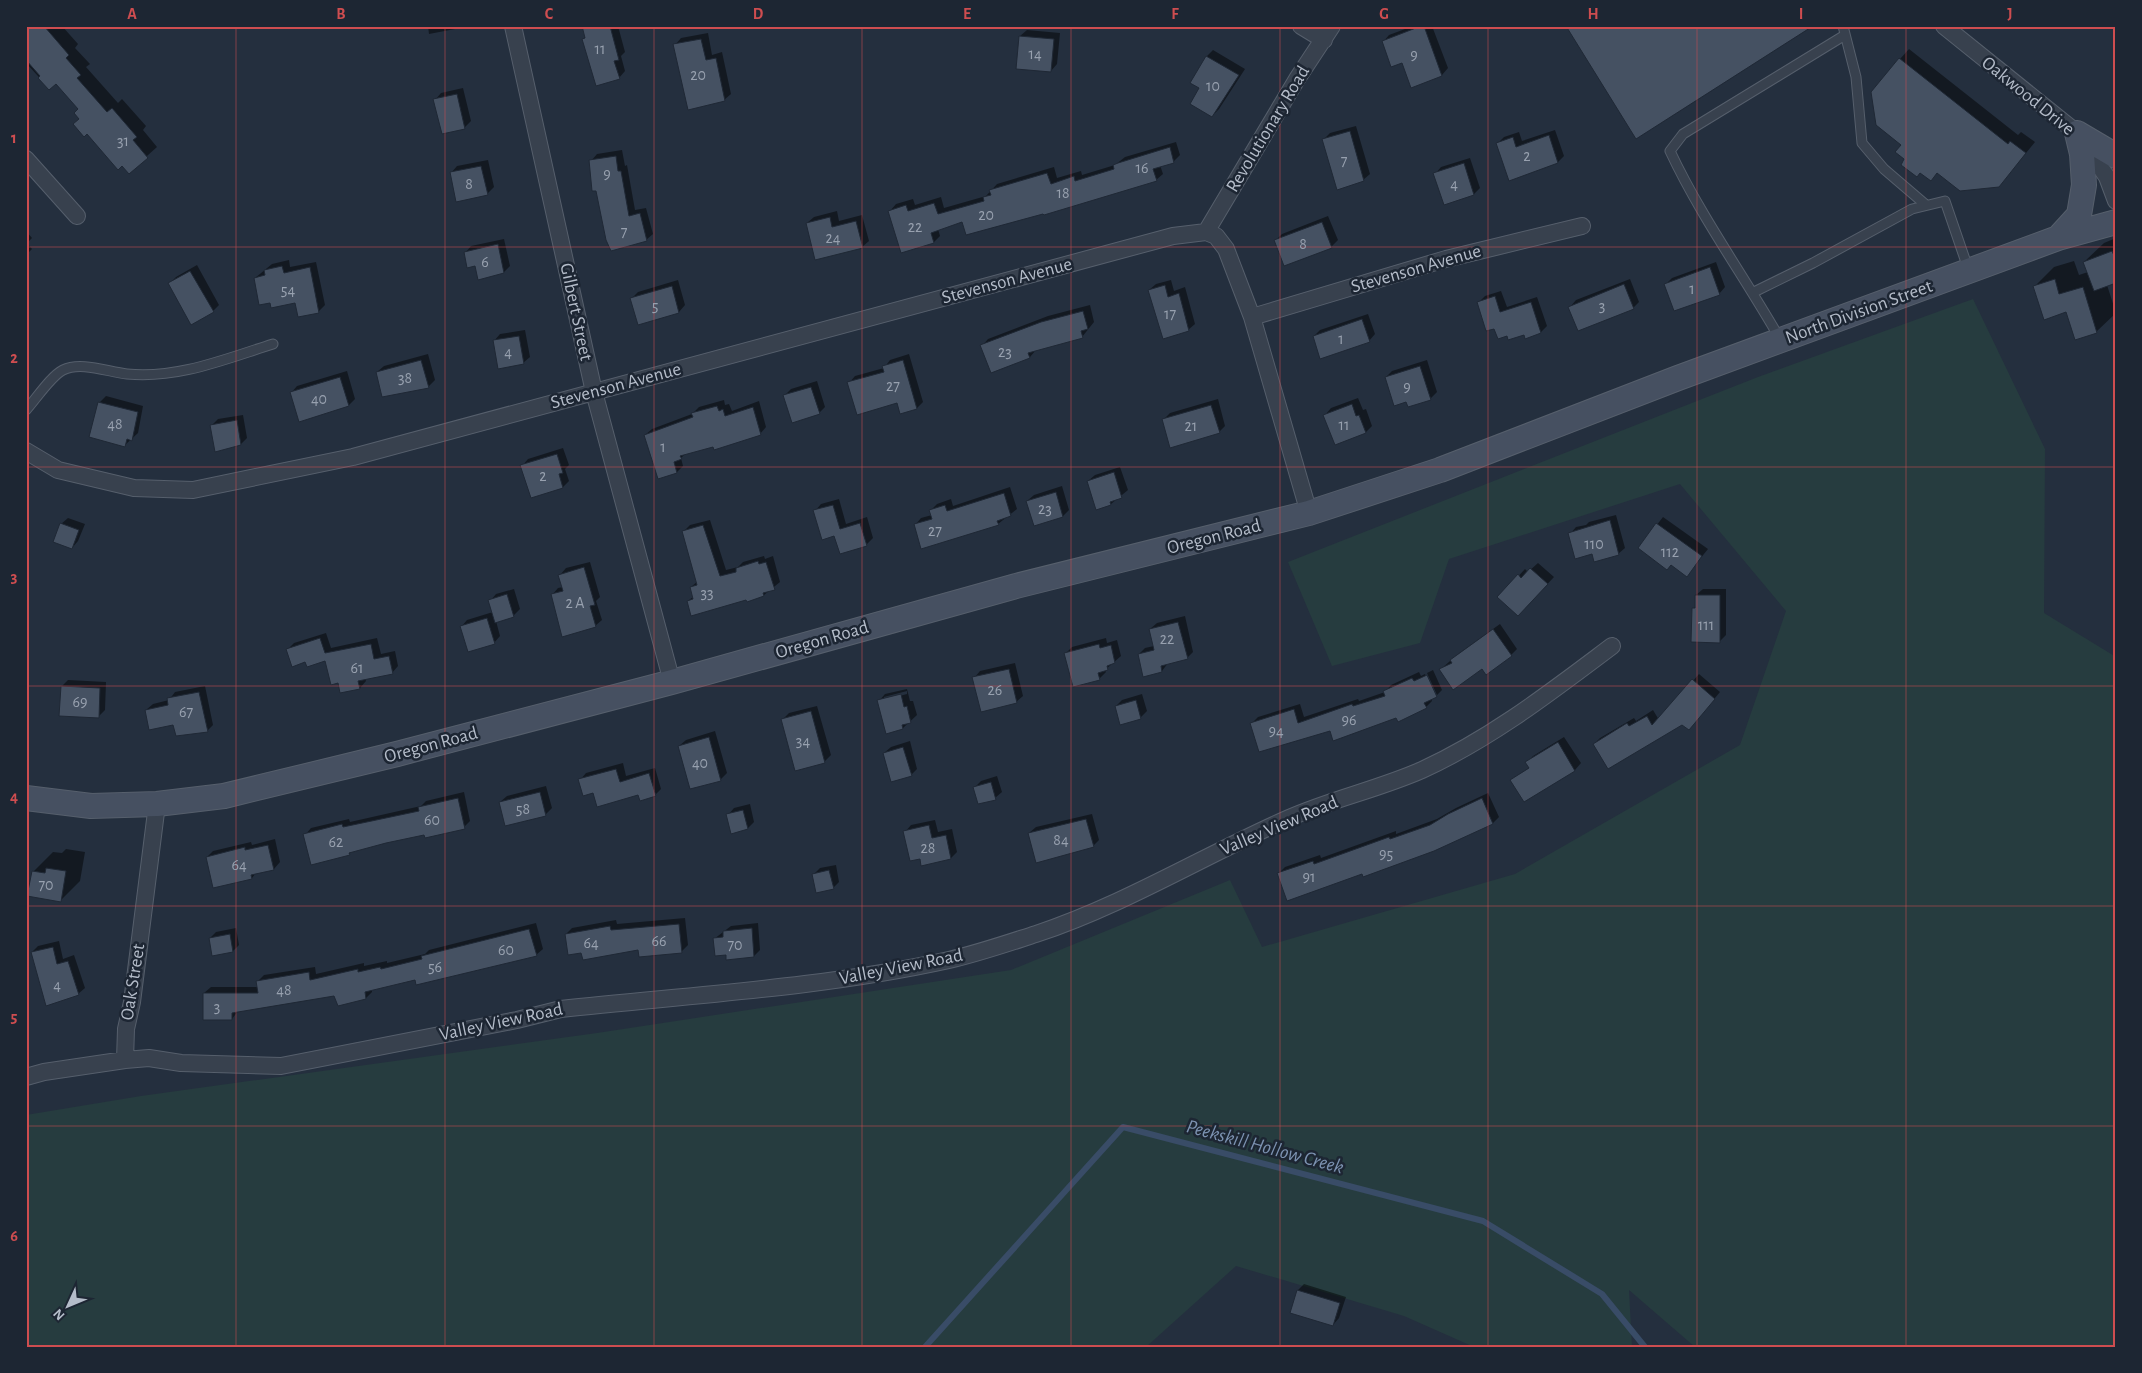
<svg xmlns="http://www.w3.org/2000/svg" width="2142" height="1373" font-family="'Alegreya Sans',sans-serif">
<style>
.green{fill:#263c3f}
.shadow{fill:#0007;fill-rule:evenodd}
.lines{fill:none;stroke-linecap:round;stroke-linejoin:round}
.stream{stroke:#394c67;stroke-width:6}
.building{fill:#455162;stroke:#1f2835}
.lane-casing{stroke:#565f6c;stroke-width:11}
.street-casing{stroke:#565f6c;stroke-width:18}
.secondary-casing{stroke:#565f6c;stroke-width:26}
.lane{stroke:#38414e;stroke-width:9}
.street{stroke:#38414e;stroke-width:16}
.secondary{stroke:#465061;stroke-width:24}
.grid{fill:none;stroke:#ce4d50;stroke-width:1;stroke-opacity:0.55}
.labels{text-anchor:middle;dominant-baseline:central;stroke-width:5;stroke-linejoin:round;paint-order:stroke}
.number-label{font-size:16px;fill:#98a1af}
.street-label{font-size:19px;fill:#b4bcc9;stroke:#1d2633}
.water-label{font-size:20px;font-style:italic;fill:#7c92b1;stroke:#1d2633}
.neatline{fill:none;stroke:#ce4d50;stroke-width:2}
.grid-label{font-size:16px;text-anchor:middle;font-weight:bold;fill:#ce4d50}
</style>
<rect width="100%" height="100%" fill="#242f3e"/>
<path class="green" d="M1973,299L2045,449L2044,613L2116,657V1347H1695L1629,1290L1632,1347H1474L1404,1316L1236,1266L1146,1347H26V1115L141,1096L597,1033L1011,970L1230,880L1262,947L1515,874L1740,745L1786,611L1680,484L1449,559L1420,643L1332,666L1288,562L1758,377Z"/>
<path class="shadow" d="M26,26H62L78,44L75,48L90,64L86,67L118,103L122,99L146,126L143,130L157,147L129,172L80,118V109L56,82L49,88L26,63Z
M428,26H457L455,29L429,34Z
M583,26H618L625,52L621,56L625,71L619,78L583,39L586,36Z
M1413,26H1432L1448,68L1442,75L1412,86L1402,61L1383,42L1389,35Z
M1027,30L1060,33L1057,64L1051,71L1020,36Z
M708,33L712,55L722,52L731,94L724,100L675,45L681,38Z
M1909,49L2018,135L2021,132L2035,142L1999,186L1938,172L1931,179L1906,159L1900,59Z
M1213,50L1245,69L1219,109L1212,116L1201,88L1192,82L1207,56Z
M463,88L471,121L464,128L435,100L441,93Z
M1356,126L1370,174L1363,180L1324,139L1330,133Z
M1555,130L1564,156L1558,162L1510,179L1497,144L1504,137L1519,132L1522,141Z
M1176,142L1180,155L1173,162L1160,165L1163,174L1156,180L963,220L938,229L940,236L934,242L890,211L896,204L913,199L915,205L941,197L944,208L986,196L997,184L1054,167L1057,178L1081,171L1082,175L1115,165L1125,157Z
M622,150L625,166L627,165L635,210L646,208L653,234L646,240L611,250L591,161L597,154Z
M1470,158L1480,188L1474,194L1435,174L1441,167Z
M488,160L494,187L487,194L451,173L457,166Z
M837,211L839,221L862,215L869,241L862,247L807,223L814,217Z
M1328,216L1338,240L1331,247L1276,240L1282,234Z
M26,231L32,238L27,243L32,249L26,255Z
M2116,238V282L2107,285L2116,313L2096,332L2035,286L2054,267L2074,261L2079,275L2088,272L2084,262L2104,243Z
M504,239L510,266L504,272L479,278L476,265L465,253L471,246Z
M289,260L290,267L316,262L325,305L318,312L296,302L271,301L255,278L272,264Z
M1716,262L1725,287L1719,294L1666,284L1672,278Z
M197,265L219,305L213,311L169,284L176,277Z
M1630,279L1639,302L1633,308L1570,307L1576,300Z
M678,280L685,305L679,312L639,323L632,298L638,292Z
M1171,280L1174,291L1185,287L1195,324L1188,330L1149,290L1156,284Z
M1501,291L1507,307L1537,297L1547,326L1541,332L1508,335L1495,327L1478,303L1485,296Z
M1090,305L1094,322L1082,337L1036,350L1030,357L982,346L988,339L1048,316Z
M1368,314L1375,334L1369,341L1314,336L1320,330Z
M525,330L530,357L523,363L494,341L500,334Z
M428,354L435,380L428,387L377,372L384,366Z
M909,354L923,402L917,408L901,413L898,401L849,383L855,376L884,368L890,360Z
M1427,360L1437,392L1430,399L1407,400L1386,377L1392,371Z
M347,371L355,399L349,405L300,420L291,393L297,386Z
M817,381L825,407L819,413L785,395L791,389Z
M106,396L143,406L138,433L125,445L91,436L100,402Z
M1358,398L1363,410L1366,409L1372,426L1366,432L1336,444L1325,415L1331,408Z
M1218,399L1225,426L1219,432L1163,420L1170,413Z
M724,400L725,405L729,404L732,411L759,401L766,427L760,434L686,453L681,458L683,466L677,472L659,478L645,435L652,429L692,414L699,407Z
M243,415L247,438L241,444L211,426L218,419Z
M563,448L569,465L565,469L569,481L563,487L522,466L528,459Z
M1120,467L1128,490L1111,504L1088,481L1095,475Z
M1062,486L1069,510L1063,516L1027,501L1034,495Z
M1010,487L1017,509L998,524L915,525L921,518L932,515L930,511L937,504L951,499L953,506Z
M839,499L846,524L867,517L873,538L866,545L835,534L815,511L821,504Z
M1616,515L1625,548L1618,554L1593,553L1570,534L1576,527L1586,525L1589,522Z
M1663,517L1708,549L1687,575L1671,564L1639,548Z
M68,518L85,524L78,541L72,548L61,524Z
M710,520L726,570L738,567L743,562L764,556L765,559L773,556L780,582L764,595L747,598L688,601L694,596L691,587L698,581L683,532L690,525Z
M590,562L600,597L596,601L602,620L595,626L552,595L558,588L563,587L560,575L566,568Z
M1538,563L1554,577L1525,608L1499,597L1525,569L1528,572Z
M514,589L520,609L513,616L496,621L500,636L494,643L461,627L467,620L493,612L490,601L496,594Z
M1703,589H1726V635L1720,641L1693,609L1696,606V595Z
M1185,616L1193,652L1187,658L1168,663L1162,671L1144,675L1139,654L1145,648L1154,646L1150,629L1157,623Z
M1500,624L1517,649L1511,655L1482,668L1441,669L1458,654Z
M326,633L331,648L377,638L381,654L395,651L398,666L392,673L365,678L366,681L360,688L339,682L326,659L306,661L288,649L294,643Z
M1106,638L1107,643L1117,640L1121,656L1105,670L1106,672L1099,679L1065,654L1072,647Z
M1015,663L1023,696L1016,702L974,678L980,671Z
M1433,670L1442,690L1437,695L1427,673Z
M1419,672L1421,676L1425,674L1434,695H1437L1431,698L1432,701L1426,707L1397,717L1331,729L1252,723L1258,717L1300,704L1304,717L1358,699L1359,701L1385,692L1391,685Z
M1699,674L1720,692L1695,722L1682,723L1594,744L1600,738L1634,718L1636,721L1653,710L1659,720Z
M68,680L106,682L105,710L98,717L62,686Z
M205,686L213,725L207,731L174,724L146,710L153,704L169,700L175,692Z
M907,689L910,701H913L917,715L903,728L879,701L885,694ZM907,691V694L884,700V697Z
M1142,694L1147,711L1140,718L1116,706L1122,700Z
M817,706L831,755L824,762L782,720L789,713Z
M715,731L727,773L721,779L679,746L686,740Z
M1564,737L1581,763L1575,770L1525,801L1512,780L1530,767L1527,763L1533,756Z
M910,741L917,769L911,775L884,753L891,747Z
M623,763L626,776L655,768L661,789L655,795L594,791L580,780L586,773Z
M997,776L1002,792L995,798L975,787L981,781Z
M546,786L552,808L545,815L500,802L507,796Z
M464,792L470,821L464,827L425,833L353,850L349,854L305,835L311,828L349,819L350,822L421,806L426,801Z
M1488,793L1499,817L1493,823L1278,874L1285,867L1320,855L1321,858L1396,831V834L1437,819L1456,808Z
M750,804L754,822L748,828L728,815L734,808Z
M1092,814L1099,840L1093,846L1029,833L1036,827Z
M935,820L938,832L952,829L957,852L951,858L922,865L921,857L905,832L911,825Z
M275,839L280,862L274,869L256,873L252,878L207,857L213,851L251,842L252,845Z
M66,849L85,852L80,881L60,901L33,872L53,852L62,853Z
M836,865L839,882L833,888L813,875L820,868Z
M685,918L688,945L681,952L639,949L582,951L566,934L572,928L616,920L617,924Z
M536,923L543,949L536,955L372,989V992L366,998L335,994L238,1011L232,1019L204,993L211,987H259L258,981L264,975L315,967L316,974L364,963V966L387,961V963L425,954L429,950Z
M758,923L760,950L754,956L727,954L714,939L731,926Z
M236,928L239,945L233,951L213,955L210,938L216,932Z
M59,941L63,959L74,955L85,988L78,994L32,952L38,946Z
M1304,1284L1346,1297L1339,1318L1333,1325L1298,1290Z"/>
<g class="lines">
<path class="stream" d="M925,1347L1123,1127L1483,1221L1602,1294L1645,1347"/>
</g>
<path class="building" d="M26,26H44L69,55L66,58L81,75L77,78L107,112L112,108L137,137L133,140L148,158L129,174L122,166L118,170L87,134L84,137L73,124L79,119L74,113L78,109L56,84L49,90L38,78L40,76L26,60Z
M582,26H610L619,60L614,61L620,79L596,86L582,39L585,38Z
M1421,26H1424L1442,76L1411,88L1402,63L1391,67L1382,41Z
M1566,26H1813L1636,139Z
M1019,36L1054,39L1051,72L1016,69Z
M701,39L706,60L716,58L725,101L688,110L673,44Z
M1206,56L1239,75L1212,117L1190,104L1199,88L1190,83Z
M1899,58L2008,144L2010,141L2026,153L1999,187L1960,191L1937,173L1931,181L1920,173L1917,177L1901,165L1904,159L1895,152L1901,145L1876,125L1871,92Z
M457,94L465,129L442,134L433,99Z
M1350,131L1364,181L1337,190L1322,139Z
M1549,135L1558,163L1509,181L1496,143L1513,137L1516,147Z
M1170,147L1174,163L1153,169L1157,181L1044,215L1043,214L966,235L962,222L931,233L934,243L901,253L888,211L906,205L908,211L934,203L938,214L984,201L983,197L991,195L989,190L1047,173L1051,184L1074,176L1075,181L1114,169L1113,165L1118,163Z
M616,156L618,171H621L629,216L640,213L647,241L611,251L606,240L596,191H592L589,160Z
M1464,163L1474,195L1444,205L1433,173Z
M481,166L488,195L456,202L450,172Z
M830,217L832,227L856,221L863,248L815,260L806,223Z
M1322,222L1332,248L1284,266L1274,240Z
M498,244L504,273L478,280L475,266L467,268L464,252Z
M2112,251L2116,260V283L2094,291L2083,262Z
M282,266L284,273L310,267L319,313L298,317L295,303L271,308L270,303L259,305L254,278L265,275L264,270Z
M1710,267L1720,295L1674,311L1664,284Z
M190,271L214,312L191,325L168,283Z
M2055,279L2059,294L2083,287L2097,333L2075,340L2066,312L2044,320L2033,286Z
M1624,284L1634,309L1578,331L1568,307Z
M1165,285L1168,297L1179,293L1189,331L1163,339L1148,290Z
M672,286L679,313L638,325L630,298Z
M1495,296L1500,312L1531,302L1541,333L1525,339L1524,335L1508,340L1507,336L1498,339L1494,329L1486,331L1477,302Z
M1083,311L1088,329L1081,331L1083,338L1028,353L1030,358L991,373L980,345L1041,322Z
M1362,319L1370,342L1320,359L1313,336Z
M519,336L524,364L498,369L493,340Z
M421,360L429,388L382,397L376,372Z
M903,360L917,409L900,414L897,403L857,415L847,382L884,372L882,366Z
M1420,366L1431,400L1408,407L1406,402L1394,406L1385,377Z
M340,377L349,406L299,422L290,392Z
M811,387L820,414L792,423L783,395Z
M98,402L138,412L132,441L127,439L125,447L89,437Z
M1352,404L1356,416L1359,415L1366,433L1335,445L1323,415Z
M1211,405L1220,433L1170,448L1162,419Z
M717,406L719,411L723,409L725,416L753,407L761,435L714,450L713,447L680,456L682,459L674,462L677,473L658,479L644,435L693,417L691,413Z
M237,420L241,445L215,452L210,425Z
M557,454L563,473L559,474L563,488L531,498L520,465Z
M1114,472L1122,498L1110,502L1111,505L1096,510L1087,481Z
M1056,492L1063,517L1034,526L1026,501Z
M1004,493L1011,516L997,521L999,525L921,549L914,524L932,519L929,510L945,505L947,511Z
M833,505L840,529L860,523L867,546L840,554L834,536L822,540L813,510Z
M1610,520L1619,555L1594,562L1592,554L1575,559L1568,533Z
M60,523L79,530L72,549L53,542Z
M1656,523L1702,556L1687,577L1671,565L1667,570L1638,548Z
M703,525L720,576L736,572V568L758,561L759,564L766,562L775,590L763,593L764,596L747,602L746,600L691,616L687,601L693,599L690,587L697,585L682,531Z
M584,567L595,605L590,606L596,627L562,637L551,594L563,591L558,575Z
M1530,568L1548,584L1518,616L1497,597L1518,574L1521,578Z
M507,594L514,617L495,623L488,600Z
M1695,595H1720V643L1691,642L1692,608H1695Z
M487,618L495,644L468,652L460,626Z
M1178,622L1188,659L1161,666L1162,672L1143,677L1138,654L1154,650L1149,629Z
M1493,629L1512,656L1486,675L1482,669L1453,690L1439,669L1452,663L1450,660Z
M320,638L325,653L371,644L374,659L389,656L393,674L358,681L360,689L340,693L338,683L331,685L325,661L307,667L305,662L292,667L286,649Z
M1099,644L1100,648L1111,645L1115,663L1107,666L1108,670L1098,673L1100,680L1073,687L1064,653Z
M1009,669L1017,703L981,712L972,677Z
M1427,675L1437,697L1424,703L1427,708L1398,722L1396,718L1333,741L1330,731L1259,752L1250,723L1294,709L1298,723L1352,704L1353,706L1385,696L1383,691L1412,678L1414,681Z
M1692,679L1715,699L1689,730L1682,725L1608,769L1593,744L1627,723L1629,726L1647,716L1652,725Z
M61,686L100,688L99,718L59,716Z
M199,692L208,732L176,736L173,725L149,730L145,710L168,705L167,698Z
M901,694L904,707L907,706L911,723L902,725L903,729L886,734L877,700Z
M1136,700L1141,719L1120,725L1115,706Z
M811,711L825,763L795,771L781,719Z
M709,737L721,781L690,789L678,746Z
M1558,742L1575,771L1524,802L1510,780L1529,768L1525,762Z
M903,747L912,776L891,782L883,753Z
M616,769L620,782L649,773L656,796L640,801L638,795L597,807L593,793L583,796L578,779Z
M991,782L996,800L978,804L973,787Z
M540,792L546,816L505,826L499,802Z
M458,798L465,829L425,838L424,835L386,843L349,853L350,855L311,865L303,834L342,824L343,827L419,811L418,807Z
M1482,798L1493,824L1434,851L1363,877L1362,874L1287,901L1277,873L1313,861L1314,864L1389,837L1390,839L1430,825L1448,814Z
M743,810L748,829L731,834L726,814Z
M1086,819L1094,847L1036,863L1028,833Z
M929,825L932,838L946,835L951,859L921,866L920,859L910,861L903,831Z
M268,845L274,870L251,875L252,879L213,888L206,857L245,847V850Z
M46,868L66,871L61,902L27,896L32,871L45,873Z
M829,870L834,889L816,893L812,874Z
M679,924L682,953L639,957L638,950L583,960L581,953L568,955L565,934L610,926L611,930Z
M752,928L754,957L726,960V955L715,956L713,938L723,937V931Z
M529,929L537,956L416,985L415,980L365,992L366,999L338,1006L334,996L232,1013V1020H203V993H258L256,981L309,972L310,980L358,969V972L380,967L381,969L422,959L421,956Z
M230,934L233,952L212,956L209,938Z
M53,947L57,964L68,961L79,995L46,1006L31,952Z
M1297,1290L1340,1303L1333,1326L1290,1313Z"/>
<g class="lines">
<defs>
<path id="lane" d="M1843,26L1856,77L1862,143L1884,169L1926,205
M1754,292L1813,263L1912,209L1945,201L1969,271
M1780,339C1744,276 1701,217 1670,151L1683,134L1845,35
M26,410C36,399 51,376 63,370C81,361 108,372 127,374C178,379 225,359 273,344"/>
<path id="street" d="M513,26L594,392L672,682
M1301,26L1324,40
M1944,26L2077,133L2107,177L2116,201
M26,159L77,216
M1206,232L1297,79L1332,26
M1252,317L1446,259L1582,226
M26,451L58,470L134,488L193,490L353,457L1173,236L1206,232L1216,236L1226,249L1252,317L1309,513
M125,1060L149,1058L181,1063L281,1066L517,1020L561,1009C690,995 822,988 949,960C979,953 1008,943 1036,934C1124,905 1205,855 1289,818C1332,799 1379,789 1422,770C1492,738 1552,691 1612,646
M26,1077L44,1072L125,1060L126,1029L132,1002L157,804"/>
<path id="secondary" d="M2077,133L2116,156
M2058,238L2079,215L2084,185L2082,154L2077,133
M26,798L91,806L157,804L224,796L397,754L672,682L1016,586L1309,513L1440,470L1678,378L2058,238L2116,222"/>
</defs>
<use href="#lane" class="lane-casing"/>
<use href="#street" class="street-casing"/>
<use href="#secondary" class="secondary-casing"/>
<use href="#lane" class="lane"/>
<use href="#street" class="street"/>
<use href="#secondary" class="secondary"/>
</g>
<path class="grid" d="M236,26V1347M445,26V1347M654,26V1347M862,26V1347M1071,26V1347M1280,26V1347M1488,26V1347M1697,26V1347M1906,26V1347M26,247H2116M26,467H2116M26,686H2116M26,906H2116M26,1126H2116"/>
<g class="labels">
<g class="number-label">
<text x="600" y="49">11</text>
<text x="1035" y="54">14</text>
<text x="1414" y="55">9</text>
<text x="698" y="75">20</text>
<text x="1213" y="86">10</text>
<text x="123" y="141">31</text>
<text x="1527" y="156">2</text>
<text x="1344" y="161">7</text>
<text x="1142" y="168">16</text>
<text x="607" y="174">9</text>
<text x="469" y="184">8</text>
<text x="1454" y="184">4</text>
<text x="1063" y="193">18</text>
<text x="986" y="215">20</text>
<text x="915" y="227">22</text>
<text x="624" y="232">7</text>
<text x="833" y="238">24</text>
<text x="1303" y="244">8</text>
<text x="485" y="262">6</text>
<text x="1692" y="289">1</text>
<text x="288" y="290">54</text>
<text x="655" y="306">5</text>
<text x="1602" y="306">3</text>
<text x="1170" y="314">17</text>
<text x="1341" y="339">1</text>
<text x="508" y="352">4</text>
<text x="1005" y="352">23</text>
<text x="405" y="378">38</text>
<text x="893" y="386">27</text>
<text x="1407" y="387">9</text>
<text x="319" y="399">40</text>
<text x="115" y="424">48</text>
<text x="1344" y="425">11</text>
<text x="1191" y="426">21</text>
<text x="663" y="447">1</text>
<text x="543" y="476">2</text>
<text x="1045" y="509">23</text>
<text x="935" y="531">27</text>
<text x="1594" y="544">110</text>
<text x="1670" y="552">112</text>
<text x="707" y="593">33</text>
<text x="575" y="603">2 A</text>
<text x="1706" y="625">111</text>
<text x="1167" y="639">22</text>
<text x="357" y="668">61</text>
<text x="995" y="690">26</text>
<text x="80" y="702">69</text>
<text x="186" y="712">67</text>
<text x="1349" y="720">96</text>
<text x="1276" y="731">94</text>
<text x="803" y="741">34</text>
<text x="700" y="763">40</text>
<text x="523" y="809">58</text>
<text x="432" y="820">60</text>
<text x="1061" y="840">84</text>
<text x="336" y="842">62</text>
<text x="928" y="848">28</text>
<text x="1386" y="854">95</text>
<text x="239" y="865">64</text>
<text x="1309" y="877">91</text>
<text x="46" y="885">70</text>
<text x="659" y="941">66</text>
<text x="591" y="943">64</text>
<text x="735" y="945">70</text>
<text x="506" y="950">60</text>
<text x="435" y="967">56</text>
<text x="57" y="985">4</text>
<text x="284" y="990">48</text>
<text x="217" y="1007">3</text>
</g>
<g class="street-label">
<text transform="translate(2028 96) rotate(39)">Oakwood Drive</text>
<text transform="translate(1268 129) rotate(-59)">Revolutionary Road</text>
<text transform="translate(1416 269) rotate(-16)">Stevenson Avenue</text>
<text transform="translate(1007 281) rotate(-15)">Stevenson Avenue</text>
<text transform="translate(576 312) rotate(78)">Gilbert Street</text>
<text transform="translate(1859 312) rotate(-20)">North Division Street</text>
<text transform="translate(616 386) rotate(-15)">Stevenson Avenue</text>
<text transform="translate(1214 537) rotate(-14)">Oregon Road</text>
<text transform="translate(822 640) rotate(-16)">Oregon Road</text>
<text transform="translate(431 745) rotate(-15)">Oregon Road</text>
<text transform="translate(1279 826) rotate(-23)">Valley View Road</text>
<text transform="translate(901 967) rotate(-11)">Valley View Road</text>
<text transform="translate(133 982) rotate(-81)">Oak Street</text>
<text transform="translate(501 1022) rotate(-12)">Valley View Road</text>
</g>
<g class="water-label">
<text transform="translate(1265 1147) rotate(15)">Peekskill Hollow Creek</text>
</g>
</g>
<rect width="2142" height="1373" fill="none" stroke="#1d2633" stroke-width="55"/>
<g transform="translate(68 1306) rotate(226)" stroke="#1d2633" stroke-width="4" paint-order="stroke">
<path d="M0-4L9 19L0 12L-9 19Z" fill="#b4bcc9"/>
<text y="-8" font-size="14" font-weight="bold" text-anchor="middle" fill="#b4bcc9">N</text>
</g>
<rect x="28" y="28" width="2086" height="1318" class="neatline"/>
<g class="grid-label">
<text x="132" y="19">A</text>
<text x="341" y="19">B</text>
<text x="549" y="19">C</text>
<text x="758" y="19">D</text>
<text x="967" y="19">E</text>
<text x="1175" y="19">F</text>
<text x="1384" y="19">G</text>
<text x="1593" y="19">H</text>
<text x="1801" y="19">I</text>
<text x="2010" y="19">J</text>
<text x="14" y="143">1</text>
<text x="14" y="363">2</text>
<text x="14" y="582">3</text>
<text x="14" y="802">4</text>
<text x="14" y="1022">5</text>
<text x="14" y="1241">6</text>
</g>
</svg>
